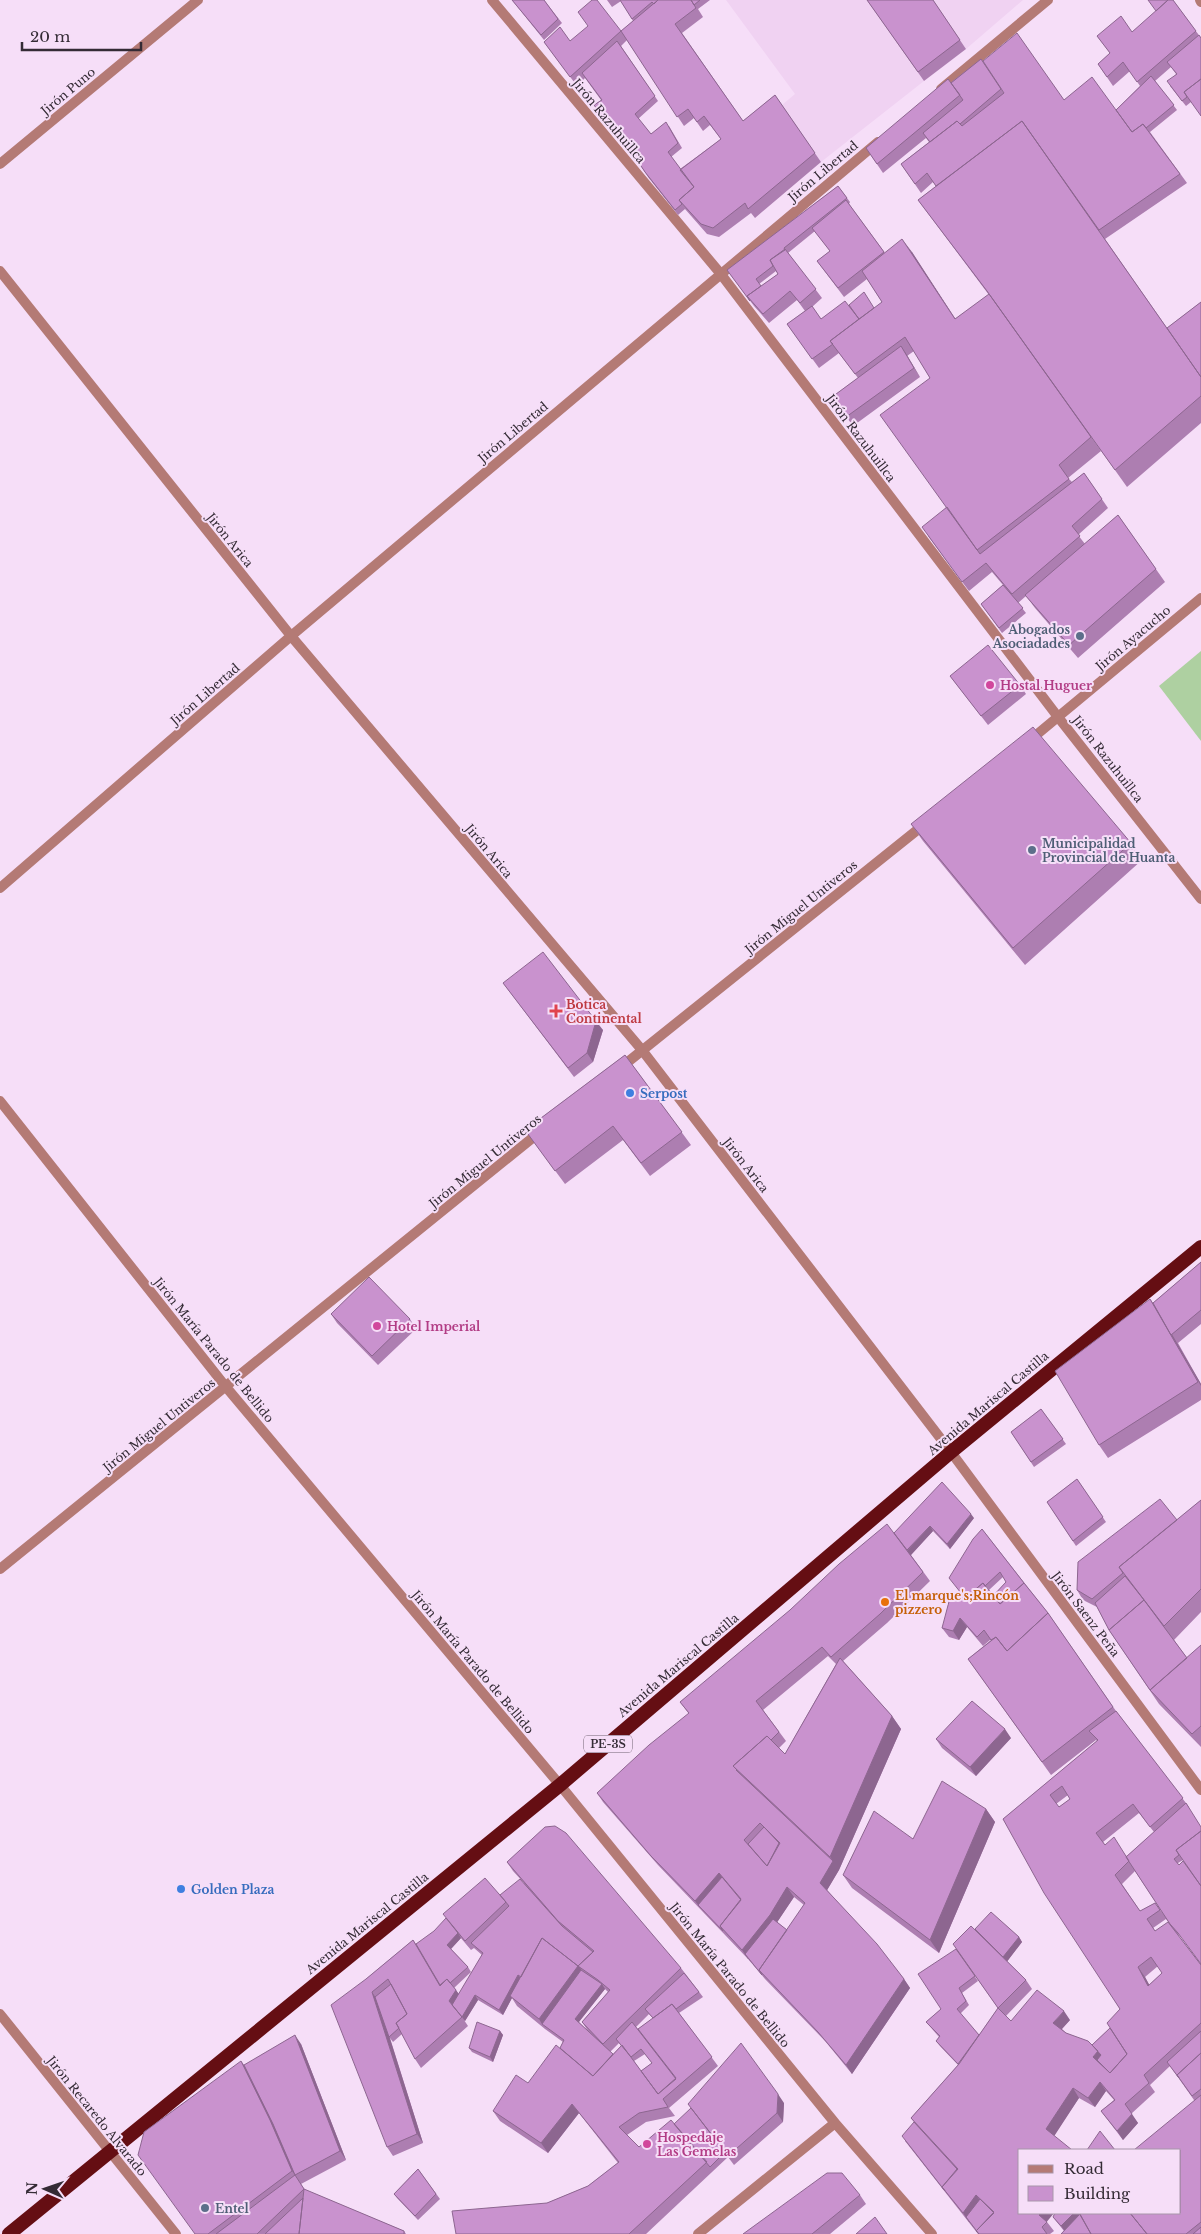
<svg xmlns="http://www.w3.org/2000/svg" width="1201" height="2234" font-family="'Libre Baskerville',serif">
<style>
.built{fill:#f0d2f2}
.green{fill:#aed0a1}
.lines{fill:none;stroke-linecap:round;stroke-linejoin:round}
.minor{stroke:#b47a75;stroke-width:10}
.tertiary{stroke:#b47a75;stroke-width:10}
.trunk{stroke:#650e13;stroke-width:14}
.wall{fill:#ad7eb1;fill-rule:evenodd}
.shaded-wall{fill:#8d6690}
.building{fill:#c992ce;stroke:#8d6690;fill-rule:evenodd}
.service-dot{fill:#5c6f8a;stroke:#f6def8;stroke-width:2}
.hotel-dot{fill:#d1479c;stroke:#f6def8;stroke-width:2}
.health-dot{fill:#e0444e;stroke:#f6def8;stroke-width:2}
.shop-dot{fill:#3f7fe0;stroke:#f6def8;stroke-width:2}
.food-dot{fill:#e8710a;stroke:#f6def8;stroke-width:2}
.labels{text-anchor:middle;dominant-baseline:central;stroke-width:4;stroke-linejoin:round;paint-order:stroke}
.shield{fill:#f6def8;stroke:#6e6170;stroke-width:1}
.shield-label{font-size:11px;font-weight:bold;fill:#342b35}
.street-label{font-size:12px;fill:#342b35;stroke:#f6def8}
.service-label{font-size:12px;font-weight:bold;fill:#4e5e75;stroke:#f6def8;text-anchor:start}
.hotel-label{font-size:12px;font-weight:bold;fill:#b23c85;stroke:#f6def8;text-anchor:start}
.health-label{font-size:12px;font-weight:bold;fill:#be3a42;stroke:#f6def8;text-anchor:start}
.shop-label{font-size:12px;font-weight:bold;fill:#366cbe;stroke:#f6def8;text-anchor:start}
.food-label{font-size:12px;font-weight:bold;fill:#c56008;stroke:#f6def8;text-anchor:start}
</style>
<rect width="100%" height="100%" fill="#f6def8"/>
<path class="built" d="M726,0H867L924,81L821,162L782,105L795,94Z
M933,0H1023L966,49Z"/>
<path class="green" d="M1201,651V741L1159,686Z"/>
<g class="lines">
<path class="minor" d="M1200,0L1201,2
M941,89L1048,0
M0,164L198,0
M0,271L291,636L642,1050L951,1452L1201,1790
M1029,741L1201,598
M0,888L291,636L878,142
M619,1069L926,823
M0,1101L226,1387L560,1785L835,2123L932,2234
M0,1569L541,1131
M0,2014L176,2234
M698,2234L835,2123"/>
<path class="tertiary" d="M492,0L720,273L1058,717L1201,899"/>
<path class="trunk" d="M9,2234L560,1785L951,1452L1201,1247"/>
</g>
<path class="wall" d="M512,0H544L562,23L544,40Z
M607,0H710L698,9L703,17L682,33L743,121L775,95L821,162L755,218L751,213L719,237L707,234L685,209L678,215L648,177L610,117L606,120L594,105L601,100L585,78L577,86L544,42L570,41L621,31L633,21L621,1L612,7ZM627,40L684,126L694,118L703,131L710,125L721,139L680,169L671,157L682,148L669,126L651,134L638,119L658,101L621,46Z
M867,0H933L966,49L924,81Z
M1173,0L1201,38L1191,102L1186,106L1170,86L1176,74L1171,67L1155,81L1177,110L1150,132L1187,183L1105,239L1167,328L1201,302V423L1127,487L1070,407L1101,451L1068,478L1072,482L1084,473L1108,508L1078,535L1085,544L1118,515L1165,582L1078,658L1035,608L1026,596L1018,603L1026,613L1002,633L981,604L1003,585L992,572L969,591L928,536L946,507L930,378L914,351L907,356L920,377L853,426L832,397L858,378L839,353L819,368L787,324L805,311L797,300L769,323L754,306L727,270L838,186L850,202L849,204L885,253L912,252L955,319L989,295L918,200L936,186L933,182L921,193L901,164L929,142L926,138L883,173L866,148L981,59L1004,93L1064,100L1116,110L1140,86L1130,71L1113,86L1098,64L1110,53L1097,36L1132,32ZM815,231L830,251L817,261L844,297L867,279L882,302L875,308L849,305L821,319L812,307L822,298L788,253ZM776,271L778,274L761,286L759,284Z
M950,676L1020,685L1026,694L988,725Z
M911,824L1131,843L1142,860L1025,965L923,841Z
M503,983L603,1030L593,1062L574,1077Z
M625,1055L691,1145L650,1176L623,1140L565,1184L525,1130Z
M1201,1262V1324L1178,1343L1201,1384V1400L1108,1458L1099,1445L1150,1299L1153,1303Z
M331,1314L410,1319L416,1329L378,1365L337,1323Z
M1041,1409L1066,1444L1034,1467L1011,1432Z
M1077,1479L1106,1522L1076,1546L1047,1502Z
M1201,1500V1612L1174,1640L1187,1658L1201,1645V1747L1159,1704L1109,1630L1097,1607L1083,1600L1077,1590L1177,1520Z
M974,1518L950,1549L933,1531L911,1555L930,1581L887,1623L843,1661L892,1716L901,1729L839,1870L827,1890L904,1979L910,1988L852,2074L825,2041L765,1979L748,1959L726,1936L658,1865L603,1802L597,1793L689,1714L680,1702L894,1533ZM828,1656L836,1664L785,1754L779,1748L786,1741L763,1710ZM794,1897L804,1905L787,1930L777,1922Z
M982,1529L1048,1613L1116,1711L1189,1807L1183,1860L1178,1863L1182,1937L1176,1933L1201,1965V2234H1061L1064,2231L1053,2217L1180,2213L1194,2100L1170,2066L1150,2085L1155,2092L1131,2114L1138,2123L1123,2140L1101,2111L1114,2100L1106,2091L1095,2107L1079,2098L1054,2135L1047,2222L1054,2231L1050,2234H978L905,2141L914,2122L911,2118L958,2065L940,2046L936,2041L939,2037L926,2022L941,2009L956,1949L975,1929L1019,1937L1022,1942L1007,1961L1026,1980L1032,1989L1006,2016L1011,2021L1070,2020L1062,2029L1066,2033L1092,2045L1110,2028L1120,2009L1003,1819L1097,1741L1096,1740L1051,1775L968,1659L991,1640H990L983,1646L967,1627L959,1640L949,1637L942,1628L964,1598ZM1003,1577L1006,1582L993,1596L989,1590ZM1068,1795L1070,1799L1059,1807L1056,1804ZM1139,1813L1154,1832L1127,1856L1105,1845L1103,1842ZM1135,1871L1164,1915L1155,1903L1140,1911L1122,1884ZM1166,1919L1170,1924L1155,1931L1153,1928ZM959,1953L998,2008L979,2035L960,2014L969,2005L962,1993L978,1981ZM1158,1966L1162,1973L1149,1985L1145,1977Z
M1011,1738L976,1776L942,1748L936,1739Z
M986,1809L995,1822L939,1953L852,1888L843,1875L913,1839Z
M507,1862L681,1968L703,1997L679,2013L718,2066L669,2108L675,2116L646,2122L627,2135L639,2147L674,2124L784,2103L783,2122L734,2165L728,2157L646,2234H456L547,2203L588,2186L618,2163L579,2113L548,2153L500,2121L493,2111L528,2083L560,2048L563,2042L545,2029L517,2006L512,1998L503,2015L478,2000L465,2021L464,2020L468,2026L421,2068L415,2059L402,2034L393,2042L390,2038L423,2143L393,2156L387,2147L366,1979L413,1940L416,1944L500,1895L524,1883L513,1871ZM460,1937L471,1950L474,1948L482,1955L459,1994L454,1988L471,1972L468,1967L451,1949L461,1938ZM605,1989L608,1992L582,2022L588,2031L579,2022ZM649,2014L653,2018L638,2029L636,2027ZM619,2043L621,2046L613,2054L610,2052ZM645,2054L652,2063L641,2071L634,2061Z
M500,2031L503,2035L493,2062L472,2052L469,2048Z
M301,2044L346,2160L301,2184L305,2190L404,2231L406,2234H195L241,2061L244,2065Z
M418,2169L440,2199L418,2220L397,2198L394,2194Z
M860,2195L866,2204L830,2234H743Z"/>
<path class="shaded-wall" d="M902,239L912,252L964,332L955,319Z
M901,346L907,355L920,377L914,368Z
M596,1021L603,1030L593,1062L587,1053Z
M1150,1299L1159,1312L1201,1384V1386Z
M971,1514L974,1518L950,1549L947,1544Z
M930,1526L933,1531L910,1556L907,1551Z
M960,1618L967,1627L959,1640L953,1631Z
M892,1716L901,1729L839,1870L826,1892L820,1883L833,1861L830,1857Z
M1005,1729L1011,1738L976,1776L970,1767Z
M986,1809L995,1822L939,1953L930,1940Z
M719,1873L726,1882L698,1905L695,1901Z
M787,1887L794,1897L776,1924L748,1959L742,1950Z
M458,1933L461,1938L450,1950L447,1945Z
M1019,1937L1022,1942L1006,1963L1002,1958Z
M578,1966L584,1975L542,2024L539,2019Z
M1138,1967L1145,1977L1155,1995L1148,1986Z
M518,1975L522,1980L510,1996L512,1998L503,2015L499,2010Z
M904,1979L910,1988L852,2074L846,2065Z
M602,1984L605,1989L578,2023L575,2019Z
M456,1990L462,1999L456,2010L449,2001Z
M372,1992L378,2001L423,2143L417,2134Z
M475,1995L478,2000L465,2021L462,2017Z
M1064,2011L1070,2020L1059,2032L1053,2023Z
M500,2031L503,2035L493,2062L490,2057Z
M295,2035L301,2044L346,2160L340,2151Z
M1098,2051L1104,2060L1100,2065L1093,2057Z
M241,2061L250,2074L280,2133L295,2175L292,2171Z
M1100,2082L1106,2091L1095,2107L1088,2098Z
M1073,2088L1079,2098L1053,2138L1046,2129Z
M778,2094L784,2103L783,2122L777,2113Z
M572,2104L579,2113L548,2153L541,2143Z
M1132,2114L1138,2123L1123,2140L1117,2131Z
M976,2195L983,2204L969,2222L963,2213Z
M1041,2213H1054L1045,2224L1039,2215Z
M1074,2213H1080L1084,2218L1067,2234L1061,2226Z"/>
<path class="building" d="M512,0H544L558,19L541,35Z
M592,0H597L621,31L658,0H691L696,8L675,24L743,121L775,95L815,153L748,209L745,203L713,228L701,224L679,200L694,187L680,170L721,139L704,116L697,122L688,109L677,117L621,31L570,77L544,42L560,27L570,41L588,26L578,12Z
M620,0H658L654,4L652,2L632,19Z
M691,0H700L694,5Z
M867,0H933L960,40L918,72Z
M1148,0H1168L1156,11Z
M1168,0H1173L1196,31L1137,82L1123,62L1107,77L1098,64L1110,53L1097,36L1121,16L1132,32Z
M1017,33L1064,100L1092,77L1132,132L1143,124L1180,174L1099,230L1022,121L936,186L927,173L915,184L901,164L957,121L962,126L1004,93L983,61Z
M1199,35L1201,38V79L1184,92L1187,97L1182,101L1167,81L1177,74L1167,62Z
M617,41L655,96L635,114L651,134L666,122L678,143L668,152L694,187L679,200L682,204L675,210L645,172L606,113L602,116L594,105L602,100L582,73Z
M981,59L1001,89L960,124L957,121L930,142L923,133L963,100L951,83Z
M1151,76L1174,105L1146,128L1143,124L1132,132L1116,110Z
M948,79L960,95L877,164L866,148Z
M1201,79V116L1184,92Z
M1022,121L1201,377V396L1115,470L987,291L918,200Z
M838,186L847,198L784,248L785,250L770,260L773,266L756,279L761,286L747,296L750,301L727,270Z
M846,200L884,252L838,288L817,261L830,251L812,228Z
M902,239L955,319L989,294L1091,437L1059,465L1069,479L977,550L880,415L930,378L905,337L855,374L830,341L882,302L862,271Z
M785,249L816,289L800,303L790,291L763,314L747,296L778,274L770,260Z
M864,292L874,308L859,319L849,305Z
M845,301L859,319L830,341L833,344L812,359L787,324L812,306L821,319Z
M1201,302V377L1167,328Z
M901,346L914,368L846,417L832,397Z
M1084,473L1102,499L1072,526L1080,536L1012,594L986,563L962,582L922,527L947,507L980,554Z
M1118,515L1156,569L1069,645L1025,595Z
M1003,585L1023,608L999,628L981,604Z
M988,645L1020,685L981,716L950,676Z
M1033,727L1131,843L1013,948L911,824Z
M543,952L596,1021L587,1053L568,1068L503,983Z
M625,1055L682,1132L641,1163L613,1126L555,1171L525,1130Z
M1201,1262V1310L1171,1335L1153,1303Z
M369,1277L410,1319L372,1356L331,1314Z
M1150,1299L1198,1382L1099,1445L1055,1371Z
M1041,1409L1063,1439L1031,1462L1011,1432Z
M1077,1479L1103,1517L1073,1541L1047,1502Z
M942,1482L971,1514L947,1544L930,1526L907,1550L894,1533Z
M1160,1499L1177,1520L1119,1567L1123,1573L1092,1599L1077,1590L1078,1562Z
M1201,1500V1589L1164,1626L1119,1567Z
M887,1524L923,1572L880,1614L831,1657L822,1647L756,1701L779,1732L771,1740L767,1736L733,1766L737,1770H736L833,1861L820,1883L877,1944L904,1979L846,2065L818,2032L759,1970L805,1903L787,1887L770,1915L742,1950L720,1926L741,1899L719,1873L695,1901L651,1856L597,1793L649,1745L689,1713L680,1702L790,1610L839,1564ZM760,1823L780,1843L767,1866L744,1840Z
M982,1529L1024,1583L1000,1604L993,1596L1006,1582L1000,1572L985,1586L983,1583L965,1598L949,1578L973,1539Z
M1125,1576L1144,1600L1109,1630L1095,1603Z
M983,1583L1000,1604L1024,1583L1048,1613L1007,1651L996,1637L991,1640L984,1630L977,1637L960,1618L953,1631L942,1628L951,1594L965,1598Z
M1144,1600L1187,1658L1150,1690L1109,1630Z
M1048,1613L1113,1707L1042,1762L968,1659L996,1637L1007,1651Z
M1201,1645V1726L1192,1734L1150,1690Z
M840,1658L892,1716L830,1857L733,1766L767,1736L785,1754Z
M972,1701L1005,1729L970,1767L936,1739Z
M1116,1711L1183,1798L1150,1827L1133,1804L1096,1833L1105,1845L1114,1837L1129,1861L1115,1875L1140,1911L1155,1903L1160,1910L1147,1919L1155,1931L1168,1922L1201,1965V2023L1144,2075L1149,2083L1125,2104L1132,2114L1117,2131L1101,2111L1115,2100L1100,2082L1088,2098L1073,2088L1046,2129L1072,2150H1020V2213H1041L1039,2215L1047,2222L1042,2227L1047,2234H979L976,2231L994,2212L976,2195L963,2213L942,2187L958,2169L911,2118L959,2064L998,2008L1011,2021L1037,1990L1064,2011L1053,2023L1066,2033L1088,2041L1098,2051L1093,2057L1110,2073L1127,2054L1107,2023L1120,2009L1044,1893L1003,1819L1098,1740L1089,1731ZM1062,1786L1070,1799L1059,1807L1050,1795ZM1151,1957L1162,1973L1148,1986L1138,1967Z
M942,1781L986,1809L930,1940L843,1875L874,1811L913,1839Z
M1186,1803L1201,1827V1831L1176,1850L1179,1855L1174,1859L1179,1865L1183,1861L1201,1886V1964L1178,1933L1170,1924L1126,1857Z
M555,1826L566,1833L681,1968L603,2044L582,2022L610,1990L598,1980L578,1966L594,1951L558,1921L507,1862L545,1827Z
M764,1827L779,1843L767,1866L748,1844Z
M1201,1831V1886L1176,1850Z
M722,1877L741,1900L720,1926L723,1931L698,1905Z
M485,1878L506,1902L465,1941L443,1914Z
M520,1879L562,1926L593,1952L578,1966L581,1970L578,1966L542,1938L521,1977L518,1975L499,2010L475,1995L462,2017L452,2005L483,1953L471,1943L509,1906L500,1895Z
M991,1912L1019,1937L1003,1957L975,1929Z
M446,1918L458,1933L447,1945L468,1967L450,1983L447,1979L440,1985L416,1944L434,1931Z
M773,1919L787,1930L759,1970L762,1975L745,1954Z
M971,1926L1026,1980L998,2008L953,1944Z
M542,1938L578,1966L539,2019L510,1996Z
M413,1940L440,1986L447,1979L456,1990L449,2001L462,2017L415,2059L396,2023L407,2014L388,1979L372,1992L417,2134L387,2147L331,2005L366,1979Z
M956,1949L975,1976L959,1988L966,2001L957,2009L979,2035L958,2064L936,2041L940,2036L926,2022L941,2009L918,1974Z
M581,1970L602,1984L575,2019L613,2054L593,2076L560,2048L564,2040L542,2024Z
M684,1973L699,1992L676,2009L672,2004L653,2018L645,2009Z
M391,1984L407,2014L396,2023L399,2028L389,2037L375,1997Z
M672,2004L712,2057L663,2099L668,2107L639,2113L619,2127L639,2147L671,2120L707,2162L629,2234H456L452,2211L547,2203L588,2186L619,2162L572,2104L541,2143L493,2111L516,2075L528,2083L556,2045L593,2076L622,2045L658,2094L676,2078L638,2029Z
M477,2022L500,2031L490,2057L469,2048Z
M632,2022L676,2079L658,2094L641,2071L652,2063L641,2049L631,2057L616,2039Z
M1110,2028L1127,2054L1110,2073L1097,2060L1101,2055L1092,2045Z
M1201,2031V2053L1177,2075L1179,2078L1167,2062Z
M295,2035L340,2151L295,2175L273,2124L244,2065Z
M741,2043L778,2094L777,2113L728,2156L688,2104Z
M1201,2053V2089L1192,2096L1177,2075Z
M241,2061L270,2120L292,2171L208,2234H195L138,2155L144,2132Z
M1201,2095V2222L1186,2234H1147L1130,2213H1180V2150H1134Z
M691,2108L725,2152L710,2167L674,2124Z
M914,2122L957,2169L942,2187L945,2191L902,2136Z
M1100,2131L1115,2150H1087Z
M418,2169L436,2194L415,2216L394,2194Z
M827,2173H842L860,2195L812,2234H743Z
M295,2175L304,2189L257,2234H216Z
M304,2189L404,2231V2234H299Z
M303,2198L299,2234H265Z
M980,2199L994,2213L976,2231L979,2234L966,2217Z
M1055,2213H1074L1061,2226L1053,2217Z
M1079,2213H1130L1147,2234H1091Z
M1080,2214L1091,2234H1061Z
M875,2217L887,2234H856Z
M1201,2227V2234H1193Z"/>
<g class="service-dot">
<circle cx="1080" cy="636" r="5"/>
<circle cx="1032" cy="850" r="5"/>
<circle cx="205" cy="2208" r="5"/>
</g>
<g class="hotel-dot">
<circle cx="990" cy="685" r="5"/>
<circle cx="377" cy="1326" r="5"/>
<circle cx="647" cy="2144" r="5"/>
</g>
<path class="health-dot" d="M553.5 1003.5h5v5h5v5h-5v5h-5v-5h-5v-5h5z"/>
<g class="shop-dot">
<circle cx="630" cy="1093" r="5"/>
<circle cx="181" cy="1889" r="5"/>
</g>
<circle class="food-dot" cx="885" cy="1602" r="5"/>
<g class="labels">
<rect class="shield" x="584" y="1735.5" width="48" height="17" rx="4"/>
<g class="shield-label">
<text x="608" y="1744">PE-3S</text>
</g>
<g class="street-label">
<text transform="translate(68 91) rotate(-40)">Jirón Puno</text>
<text transform="translate(609 121) rotate(50)">Jirón Razuhuillca</text>
<text transform="translate(823 171) rotate(-40)">Jirón Libertad</text>
<text transform="translate(513 432) rotate(-40)">Jirón Libertad</text>
<text transform="translate(861 438) rotate(53)">Jirón Razuhuillca</text>
<text transform="translate(230 540) rotate(51)">Jirón Arica</text>
<text transform="translate(1133 638) rotate(-40)">Jirón Ayacucho</text>
<text transform="translate(205 694) rotate(-41)">Jirón Libertad</text>
<text transform="translate(1108 759) rotate(52)">Jirón Razuhuillca</text>
<text transform="translate(489 851) rotate(50)">Jirón Arica</text>
<text transform="translate(801 907) rotate(-39)">Jirón Miguel Untiveros</text>
<text transform="translate(485 1161) rotate(-39)">Jirón Miguel Untiveros</text>
<text transform="translate(746 1165) rotate(52)">Jirón Arica</text>
<text transform="translate(214 1350) rotate(51)">Jirón María Parado de Bellido</text>
<text transform="translate(988 1403) rotate(-40)">Avenida Mariscal Castilla</text>
<text transform="translate(159 1425) rotate(-39)">Jirón Miguel Untiveros</text>
<text transform="translate(1086 1614) rotate(53)">Jirón Saenz Peña</text>
<text transform="translate(473 1662) rotate(50)">Jirón María Parado de Bellido</text>
<text transform="translate(678 1665) rotate(-40)">Avenida Mariscal Castilla</text>
<text transform="translate(367 1923) rotate(-39)">Avenida Mariscal Castilla</text>
<text transform="translate(730 1975) rotate(51)">Jirón María Parado de Bellido</text>
<text transform="translate(97 2116) rotate(51)">Jirón Recaredo Alvarado</text>
</g>
<g class="service-label">
<text x="1070" y="629" text-anchor="end">Abogados<tspan x="1070" dy="14">Asociadades</tspan></text>
<text x="1042" y="843">Municipalidad<tspan x="1042" dy="14">Provincial de Huanta</tspan></text>
<text x="215" y="2208">Entel</text>
</g>
<g class="hotel-label">
<text x="1000" y="685">Hostal Huguer</text>
<text x="387" y="1326">Hotel Imperial</text>
<text x="657" y="2137">Hospedaje<tspan x="657" dy="14">Las Gemelas</tspan></text>
</g>
<g class="health-label">
<text x="566" y="1004">Botica<tspan x="566" dy="14">Continental</tspan></text>
</g>
<g class="shop-label">
<text x="640" y="1093">Serpost</text>
<text x="191" y="1889">Golden Plaza</text>
</g>
<g class="food-label">
<text x="895" y="1595">El marque's;Rincón<tspan x="895" dy="14">pizzero</tspan></text>
</g>
</g>
<rect x="1018" y="2149" width="162" height="65" fill="#f6def8" stroke="#a896aa"/>
<rect x="1028" y="2165" width="25" height="8" fill="#b47a75" stroke="#a896aa"/>
<text x="1064" y="2174" font-size="15" fill="#342b35">Road</text>
<rect x="1028" y="2186" width="25" height="15" fill="#c992ce" stroke="#a896aa"/>
<text x="1064" y="2199" font-size="15" fill="#342b35">Building</text>
<g transform="translate(45 2189) rotate(272)" stroke="#f6def8" stroke-width="4" paint-order="stroke">
<path d="M0-4L9 19L0 12L-9 19Z" fill="#342b35"/>
<text y="-8" font-size="14" font-weight="bold" text-anchor="middle" fill="#342b35">N</text>
</g>
<path d="M22 42v8h119v-8" fill="none" stroke="#342b35" stroke-width="2.5"/>
<text x="30" y="42" font-size="15" fill="#342b35" stroke="#f6def8" stroke-width="4" paint-order="stroke">20 m</text>
</svg>
